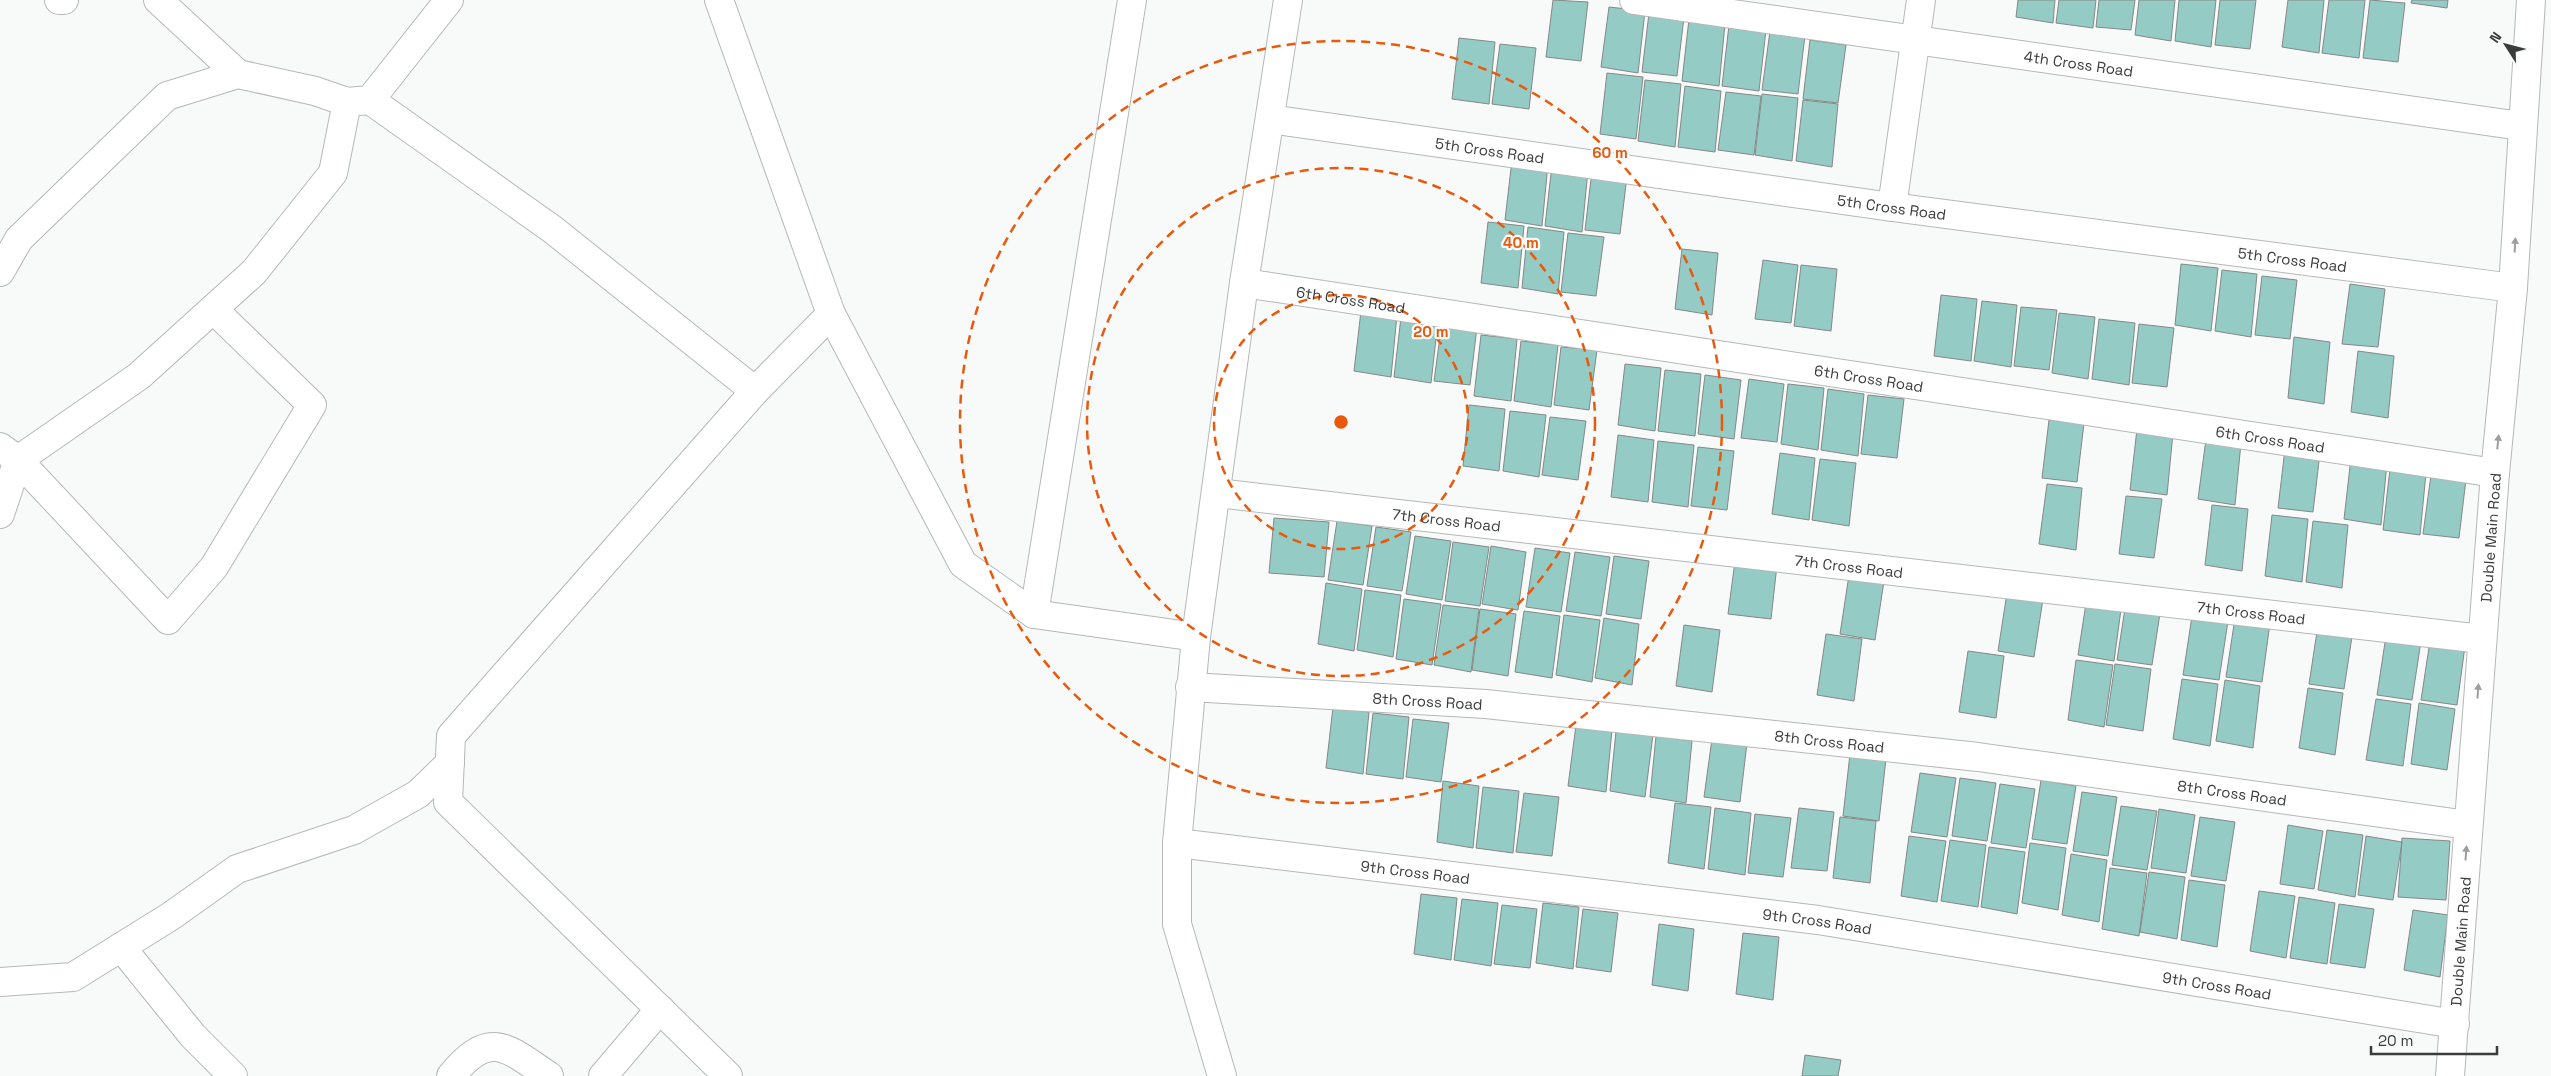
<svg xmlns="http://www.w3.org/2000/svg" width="2551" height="1076" font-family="'Space Grotesk',sans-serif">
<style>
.building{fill:#95cbc5;stroke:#848887}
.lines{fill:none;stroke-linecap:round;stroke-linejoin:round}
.minor-casing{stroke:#b5b8b6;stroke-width:30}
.tertiary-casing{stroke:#b5b8b6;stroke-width:30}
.minor{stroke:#fff;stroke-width:28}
.tertiary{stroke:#fff;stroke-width:28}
.oneway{fill:#9c9d9d}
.ring{fill:none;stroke:#e8590c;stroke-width:2.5;stroke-dasharray:9 6}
.labels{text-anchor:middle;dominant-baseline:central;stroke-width:4.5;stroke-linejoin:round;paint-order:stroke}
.street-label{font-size:15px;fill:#3a3b3b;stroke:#f7faf8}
.centre{fill:#e8590c;stroke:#f7faf8;stroke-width:2.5}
.ring-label{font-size:15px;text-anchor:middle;font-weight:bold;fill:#e8590c;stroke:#f7faf8;stroke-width:4.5;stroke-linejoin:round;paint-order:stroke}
</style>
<rect width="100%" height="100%" fill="#f7faf8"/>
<path class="building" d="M1553,0L1588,2L1581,61L1546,57Z
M2018,0H2055L2053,23L2016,17Z
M2059,0H2096L2093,28L2056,23Z
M2099,0H2135L2131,30L2096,27Z
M2139,0H2175L2171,41L2135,35Z
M2179,0H2216L2211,47L2175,41Z
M2220,0H2256L2250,49L2215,45Z
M2288,0H2324L2319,53L2282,47Z
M2329,0H2365L2359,58L2322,53Z
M2370,0L2405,3L2398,62L2363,58Z
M2412,0H2448L2447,8L2411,3Z
M1609,7L1645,11L1638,73L1601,67Z
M1649,13L1684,17L1677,76L1642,72Z
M1689,19L1725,24L1719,86L1682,81Z
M1729,25L1766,30L1759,91L1722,86Z
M1770,31L1805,35L1798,94L1762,90Z
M1459,38L1495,42L1489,104L1452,99Z
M1810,40L1846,45L1838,103L1803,99Z
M1500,44L1536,48L1529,109L1492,104Z
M1607,73L1643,77L1636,139L1600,134Z
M1645,80L1681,84L1675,147L1638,141Z
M1685,86L1721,91L1715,152L1678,147Z
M1726,92L1761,96L1754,155L1718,150Z
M1762,94L1798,98L1792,161L1755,155Z
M1803,100L1838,104L1832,167L1796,161Z
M1512,160L1548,164L1542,226L1505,220Z
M1552,165L1588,170L1582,232L1545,226Z
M1592,171L1627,176L1620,234L1585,230Z
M1488,222L1524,226L1518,288L1481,283Z
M1528,227L1564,232L1558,294L1522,288Z
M1568,233L1604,237L1596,296L1561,292Z
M1682,249L1718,253L1712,315L1675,309Z
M1763,260L1798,265L1791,323L1755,319Z
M2181,264L2218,268L2211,331L2175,325Z
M1801,265L1837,269L1831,331L1794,326Z
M2222,270L2257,274L2251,337L2215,331Z
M2262,276L2297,280L2290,339L2255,335Z
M2350,284L2385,289L2378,347L2342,344Z
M1941,295L1977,299L1971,361L1934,356Z
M1982,301L2017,305L2011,367L1974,361Z
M2021,307L2057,310L2049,370L2014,366Z
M1361,311L1397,315L1391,377L1354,371Z
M2059,313L2095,317L2088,379L2052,373Z
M1401,317L1438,321L1431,383L1394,377Z
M2099,319L2135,323L2129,385L2092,379Z
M1442,322L1477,327L1470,385L1434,381Z
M2139,324L2174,328L2167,387L2132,383Z
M1481,335L1517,339L1511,401L1474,396Z
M2294,337L2330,342L2324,404L2288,398Z
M1521,341L1558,345L1551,407L1514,401Z
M1561,347L1597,350L1589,410L1554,405Z
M2358,351L2394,356L2388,418L2351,412Z
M1625,364L1661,368L1655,431L1618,425Z
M1665,370L1701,374L1695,436L1658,431Z
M1705,375L1741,380L1734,439L1698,434Z
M1749,379L1784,384L1777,442L1741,438Z
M1788,384L1824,388L1818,450L1781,444Z
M1828,389L1864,394L1858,456L1821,450Z
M1868,395L1904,399L1897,458L1861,454Z
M1469,405L1505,409L1499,471L1463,466Z
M1510,411L1546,415L1539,477L1503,471Z
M1550,417L1586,421L1578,480L1542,475Z
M2049,420L2084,423L2077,482L2042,478Z
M2137,429L2173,433L2167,495L2130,490Z
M1618,435L1654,440L1648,502L1611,497Z
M2206,439L2241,443L2235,505L2198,499Z
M1658,441L1694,445L1688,507L1652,502Z
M1698,447L1734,451L1727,510L1691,506Z
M2285,449L2320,453L2313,512L2278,508Z
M1780,453L1815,458L1809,520L1772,514Z
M2351,458L2387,463L2381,525L2344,519Z
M1820,459L1856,463L1849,526L1812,520Z
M2390,469L2426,473L2420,535L2383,530Z
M2431,475L2466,479L2459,538L2423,534Z
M2047,484L2082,488L2076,550L2039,544Z
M2126,496L2162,499L2154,558L2119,554Z
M2212,505L2248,509L2242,571L2205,565Z
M2272,515L2308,519L2302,582L2265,576Z
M1274,518L1329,522L1324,577L1269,573Z
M1337,521L1372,526L1363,585L1328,580Z
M2313,521L2348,525L2342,588L2306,582Z
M1376,527L1411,532L1402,591L1367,586Z
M1415,536L1451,541L1442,600L1406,594Z
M1453,542L1489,547L1480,606L1445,601Z
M1491,546L1526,552L1518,610L1482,604Z
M1535,548L1570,553L1561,612L1526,607Z
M1575,552L1610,557L1601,616L1566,611Z
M1614,556L1649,561L1641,619L1606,614Z
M1735,561L1777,565L1771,619L1728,614Z
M1849,575L1884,581L1875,640L1840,634Z
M1326,583L1362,589L1354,651L1318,644Z
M1365,590L1401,595L1393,657L1357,650Z
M2007,593L2043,599L2034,657L1998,651Z
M2087,597L2122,602L2114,661L2078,655Z
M1404,599L1441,604L1432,665L1396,659Z
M2126,602L2161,607L2152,665L2117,660Z
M1443,605L1479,609L1471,672L1434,665Z
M1480,609L1516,614L1508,676L1472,670Z
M1524,611L1560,616L1552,678L1515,672Z
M1564,615L1600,620L1592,682L1556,675Z
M2192,616L2228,621L2219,680L2183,675Z
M1604,618L1639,624L1632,685L1595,678Z
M2235,618L2270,623L2262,682L2226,677Z
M1684,625L1720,630L1712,692L1676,686Z
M2318,625L2353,630L2344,689L2309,684Z
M1826,634L1862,639L1854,701L1817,695Z
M2386,636L2421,641L2412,700L2377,695Z
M2430,641L2465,646L2457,705L2421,700Z
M1968,651L2004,656L1996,718L1959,712Z
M2076,660L2113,665L2104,727L2068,720Z
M2115,664L2151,669L2143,731L2106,725Z
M2182,679L2218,684L2210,746L2173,739Z
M2225,680L2260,686L2253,748L2216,741Z
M2308,688L2343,693L2335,755L2299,748Z
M2376,699L2411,704L2403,766L2366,760Z
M2419,703L2455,709L2447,770L2411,764Z
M1333,707L1369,712L1363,774L1326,768Z
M1373,713L1409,717L1403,779L1366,774Z
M1413,719L1449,723L1441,782L1406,777Z
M1576,725L1612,730L1606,792L1568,786Z
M1616,731L1653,735L1645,797L1610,791Z
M1656,736L1692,741L1686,803L1650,797Z
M1712,739L1747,743L1740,802L1704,797Z
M1850,754L1886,759L1879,821L1843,816Z
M1920,773L1956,778L1947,837L1911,832Z
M1960,778L1996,783L1987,841L1952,836Z
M2041,780L2076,786L2067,844L2032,839Z
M1443,781L1479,786L1473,848L1437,842Z
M2000,784L2035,789L2026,848L1991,843Z
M1483,787L1519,791L1513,853L1476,848Z
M2082,792L2117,797L2108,856L2073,851Z
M1524,793L1559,797L1552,856L1516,852Z
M1675,803L1711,807L1704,869L1668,863Z
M2121,806L2157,811L2147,870L2112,865Z
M1715,808L1751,813L1745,875L1708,869Z
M1799,808L1834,812L1827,871L1791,868Z
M2159,809L2195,815L2186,873L2151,868Z
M1755,814L1791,818L1783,877L1748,873Z
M1840,817L1876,821L1870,883L1833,878Z
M2200,817L2235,822L2226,881L2191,876Z
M2288,825L2323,831L2314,889L2280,884Z
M2327,830L2363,835L2355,897L2318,890Z
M1909,836L1946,841L1937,902L1901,896Z
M2366,836L2402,842L2393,900L2358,895Z
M2402,838L2450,841L2446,900L2398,897Z
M1950,840L1986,845L1978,907L1941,901Z
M2030,843L2066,848L2058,910L2022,903Z
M1989,847L2025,852L2017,914L1981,907Z
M2071,854L2107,860L2099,922L2062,915Z
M2110,868L2147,873L2139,936L2102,929Z
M2149,872L2185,877L2177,939L2140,932Z
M2189,880L2225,885L2217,947L2181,940Z
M2259,891L2295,896L2286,958L2250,951Z
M1421,894L1457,898L1451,960L1414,954Z
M2299,897L2335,903L2327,964L2290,958Z
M1462,899L1498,903L1491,966L1454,960Z
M1543,903L1579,907L1573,969L1536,963Z
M2339,904L2374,909L2365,968L2330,963Z
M1502,905L1537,909L1530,968L1494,964Z
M1583,909L1618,913L1611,972L1576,967Z
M2413,910L2448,915L2440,977L2404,970Z
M1659,924L1694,929L1688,991L1652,985Z
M1743,933L1779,937L1773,1000L1736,994Z
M1805,1055L1841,1060L1838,1076H1802Z"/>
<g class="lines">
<defs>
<g id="minor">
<path d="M59,0H64"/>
<path d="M158,0L238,74"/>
<path d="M719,0L831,314L963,564L1034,614"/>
<path d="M1132,0L1034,614L1196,637"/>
<path id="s1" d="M1634,0L2521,126"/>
<path d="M370,100L552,229L755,391"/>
<path id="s2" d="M1270,119L1892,207L2513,288"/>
<path d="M1892,207L1921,0"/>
<path d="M0,272L19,239L167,96L238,74L315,91L347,102L370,100L449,0"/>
<path id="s3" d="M1244,283L2495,473"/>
<path d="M0,447L18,460L168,620L214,567L312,405L213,309"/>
<path id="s4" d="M1217,493L2482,639"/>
<path d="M0,514L18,460L139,376L254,272L333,173L347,102"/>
<path id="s5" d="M1190,687L1486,704L1978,757L2468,825"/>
<path id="s6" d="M1177,843L1818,920L2455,1024"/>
<path d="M121,947L193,1036L233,1076"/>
<path d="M0,982L73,977L171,916L237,869L354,830L418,794L450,763"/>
<path d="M451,1076C490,1028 507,1048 549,1076"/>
<path d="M603,1076L660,1009"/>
<path d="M728,1076L448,802L451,736L755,391L831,314"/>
<path d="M1222,1076L1177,924V843L1196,637L1244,283L1288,0"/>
</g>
<g id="tertiary">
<path id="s7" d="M2450,1076L2495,473L2513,288L2531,0"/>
</g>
</defs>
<use href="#minor" class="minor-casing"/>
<use href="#tertiary" class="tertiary-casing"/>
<use href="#minor" class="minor"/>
<use href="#tertiary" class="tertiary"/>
</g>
<defs><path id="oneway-solid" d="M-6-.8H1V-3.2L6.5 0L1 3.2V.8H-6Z" transform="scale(1.25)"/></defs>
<g class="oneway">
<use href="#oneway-solid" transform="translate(2515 245) rotate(-87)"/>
<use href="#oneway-solid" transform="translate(2498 442) rotate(-84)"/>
<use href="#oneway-solid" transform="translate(2478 691) rotate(-86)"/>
<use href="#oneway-solid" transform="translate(2466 853) rotate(-86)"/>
</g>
<g class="ring">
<circle cx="1341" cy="422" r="127"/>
<circle cx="1341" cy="422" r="254"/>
<circle cx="1341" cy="422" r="381"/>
</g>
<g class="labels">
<g class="street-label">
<text stroke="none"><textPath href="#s1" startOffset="449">4th Cross Road</textPath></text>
<text stroke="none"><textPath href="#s2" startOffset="222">5th Cross Road</textPath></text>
<text stroke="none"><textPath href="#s2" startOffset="628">5th Cross Road</textPath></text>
<text stroke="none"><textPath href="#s2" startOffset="1032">5th Cross Road</textPath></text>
<text stroke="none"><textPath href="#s3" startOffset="108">6th Cross Road</textPath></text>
<text stroke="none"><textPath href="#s3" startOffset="632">6th Cross Road</textPath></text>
<text stroke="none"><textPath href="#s3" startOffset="1038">6th Cross Road</textPath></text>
<text stroke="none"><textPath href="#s4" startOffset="231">7th Cross Road</textPath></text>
<text stroke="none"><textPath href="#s7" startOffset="540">Double Main Road</textPath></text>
<text stroke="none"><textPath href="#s4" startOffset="636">7th Cross Road</textPath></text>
<text stroke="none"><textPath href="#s4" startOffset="1041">7th Cross Road</textPath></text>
<text stroke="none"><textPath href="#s5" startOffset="238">8th Cross Road</textPath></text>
<text stroke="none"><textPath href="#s5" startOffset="642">8th Cross Road</textPath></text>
<text stroke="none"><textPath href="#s5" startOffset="1048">8th Cross Road</textPath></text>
<text stroke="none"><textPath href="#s6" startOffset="240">9th Cross Road</textPath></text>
<text stroke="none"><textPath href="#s6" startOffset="645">9th Cross Road</textPath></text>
<text stroke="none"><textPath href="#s7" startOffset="135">Double Main Road</textPath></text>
<text stroke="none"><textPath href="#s6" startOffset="1050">9th Cross Road</textPath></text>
</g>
</g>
<circle cx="1341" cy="422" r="8" class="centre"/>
<g class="ring-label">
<text x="1610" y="158">60 m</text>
<text x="1521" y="248">40 m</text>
<text x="1431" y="337">20 m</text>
</g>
<g transform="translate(2506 45) rotate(306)" stroke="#f7faf8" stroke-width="4" paint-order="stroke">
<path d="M0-4L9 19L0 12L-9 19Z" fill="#3a3b3b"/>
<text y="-8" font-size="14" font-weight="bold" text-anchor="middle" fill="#3a3b3b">N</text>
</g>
<path d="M2371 1046v8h126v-8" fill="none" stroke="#3a3b3b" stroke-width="2.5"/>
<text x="2378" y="1046" font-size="15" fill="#3a3b3b" stroke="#f7faf8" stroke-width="4" paint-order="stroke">20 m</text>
</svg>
